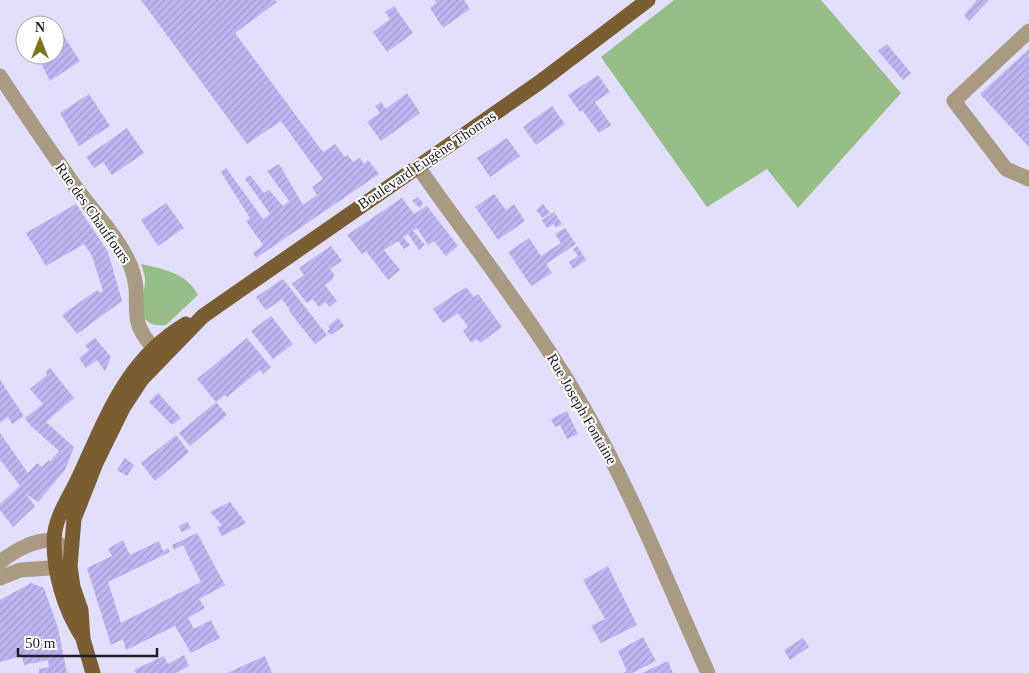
<svg xmlns="http://www.w3.org/2000/svg" width="1029" height="673" font-family="Georgia,serif">
<style>
.green{fill:#97bd86}
.building{fill:url(#building-hatch)}
.lines{fill:none;stroke-linecap:round;stroke-linejoin:round}
.minor{stroke:#aa9a82;stroke-width:15}
.major{stroke:#7a5d30;stroke-width:15}
.labels{text-anchor:middle;dominant-baseline:central;stroke-width:4;stroke-linejoin:round;paint-order:stroke}
.street-label{font-size:15px;fill:#1f1e28;stroke:#fff}
</style>
<defs>
<pattern id="building-hatch" width="6" height="6" patternUnits="userSpaceOnUse" patternTransform="scale(1.25)"><rect width="6" height="6" fill="#bdb6f2"/><path d="M-1 1l2-2M0 6l6-6M5 7l2-2" fill="none" stroke="#a29cd0"/></pattern>
</defs>
<rect width="100%" height="100%" fill="#e2dffc"/>
<path class="green" d="M674,0H821L901,93L798,208L767,169L707,207L601,57Z
M141,264C163,269 187,273 198,295L166,325C134,329 144,300 145,280C145,275 143,270 141,264Z"/>
<path class="building" d="M141,0H275L277,2L235,33L323,152L335,144L345,157L348,155L353,162L360,158L364,164L368,160L379,174L256,258L253,253L263,245L246,221L250,218L221,172L226,168L263,219L270,214L245,179L250,175L264,193L269,190L283,206L289,201L267,171L279,164L303,205L317,195L312,187L323,179L281,121L247,144Z
M435,0H464L470,9L443,28L430,8L436,3Z
M977,0H989L969,21L964,15Z
M394,6L413,33L387,52L373,32L390,19L385,12Z
M61,32L80,61L50,81L37,55H55V36Z
M887,44L911,73L903,80L878,51Z
M1029,49V147L980,94Z
M598,75L610,92L595,102L611,125L599,133L582,110L580,112L568,95Z
M407,93L420,113L381,141L367,122L380,113L375,106L381,102L386,109Z
M89,94L110,126L79,146L60,113Z
M552,106L565,124L536,145L523,127Z
M127,128L144,153L112,175L103,162L94,168L86,157Z
M507,138L520,156L490,177L477,158Z
M494,194L506,210L514,204L525,221L498,240L475,207Z
M418,197L423,203L420,208L412,201Z
M402,198L414,214L427,206L458,246L446,256L434,241L428,245L417,228L413,231L425,245L419,250L408,234L403,237L410,245L404,249L398,241L384,250L400,270L388,280L366,251L362,254L347,235Z
M166,203L184,228L158,246L141,220Z
M76,204L108,252L122,301L77,334L62,315L97,290L100,293L103,291L92,256L84,244L46,266L26,233Z
M543,204L550,213L543,218L536,210Z
M554,212L562,224L556,228L554,224L547,228L542,220Z
M565,228L576,244L546,264L552,273L531,286L508,252L529,238L541,256L561,243L555,234Z
M331,246L342,261L330,269L334,274L333,279L325,285L337,301L329,307L326,302L319,307L313,299L307,303L292,284L304,275L299,268Z
M577,246L586,260L573,269L569,262L578,256L573,249Z
M283,279L327,335L315,344L289,311L290,310L282,299L266,310L256,297Z
M466,287L474,297L478,294L502,327L480,343L477,339L471,343L463,331L468,327L458,313L443,323L433,309Z
M271,316L293,344L273,359L251,331Z
M338,318L344,326L331,335L327,331L330,329L328,326Z
M95,338L111,357L105,371L97,360L86,368L79,358L89,350L85,345Z
M247,338L271,367L263,374L260,370L227,397L225,395L216,402L197,379Z
M50,368L74,398L46,422L74,447L65,470L38,502L26,494L35,506L13,527L0,510V504L20,486L1,461L0,462V433L28,473L37,463L42,467L49,460L50,462L59,451L30,425L25,418L43,404L30,389L47,375L46,372Z
M0,380L24,416L12,424L8,417L0,423Z
M158,393L181,418L172,425L149,402Z
M216,402L227,415L190,446L179,433Z
M567,411L578,434L567,439L560,425L555,427L551,419Z
M176,435L189,452L155,481L141,463Z
M125,458L134,465L127,476L117,470Z
M230,502L246,523L222,536L217,527L222,525L210,512Z
M187,522L191,528L181,532L179,526Z
M197,533L225,585L199,599L205,608L188,618L194,629L211,620L220,638L191,653L175,626L126,650L123,639L111,645L87,568L112,556L108,549L123,540L130,555L159,541L163,551L168,548L170,552L108,582L121,623L201,582L183,545L174,550L172,545Z
M608,566L637,625L601,643L591,626L605,619L583,580Z
M31,583L44,588L58,628L67,673H39V669L49,667L48,660L24,665L22,656L0,662V600Z
M643,637L656,661L632,673H623L627,671L618,651Z
M803,638L809,647L790,660L784,650Z
M184,655L189,666L176,673H136L134,670L164,656L168,664Z
M265,656L272,673H227Z
M668,661L673,673H642Z"/>
<g class="lines">
<path class="minor" d="M1029,31L954,101L1006,169L1029,179
M0,76C25,114 51,152 77,189C95,214 120,239 131,267C146,306 120,320 163,356
M418,167C472,244 532,319 579,400C630,486 667,582 708,673
M0,562C16,550 33,540 53,540L63,547L67,577
M0,578L20,570L50,568L63,561"/>
<path class="major" d="M81,635C64,608 54,574 54,541C54,519 68,500 77,481C106,420 124,361 186,324
M93,673L83,639L81,610L73,587L70,566L74,519L96,463L123,408L142,379L203,316L540,82L648,0"/>
</g>
<g class="labels">
<g class="street-label">
<text transform="translate(427 160) rotate(-34)">Boulevard Eugène Thomas</text>
<text transform="translate(93 213) rotate(55)">Rue des Chauffours</text>
<text transform="translate(582 409) rotate(60)">Rue Joseph Fontaine</text>
</g>
</g>
<g transform="translate(40 40)"><circle r="24" fill="#ffffff" stroke="#a5a5a9"/>
<path d="M0-4L9 19L0 12L-9 19Z" fill="#7e7416"/>
<text y="-8" font-size="14" font-weight="bold" text-anchor="middle" fill="#1f1e28">N</text>
</g>
<path d="M18 648v8h139v-8" fill="none" stroke="#1f1e28" stroke-width="2.5"/>
<text x="25" y="648" font-size="15" fill="#1f1e28" stroke="#ffffff" stroke-width="4" paint-order="stroke">50 m</text>
</svg>
